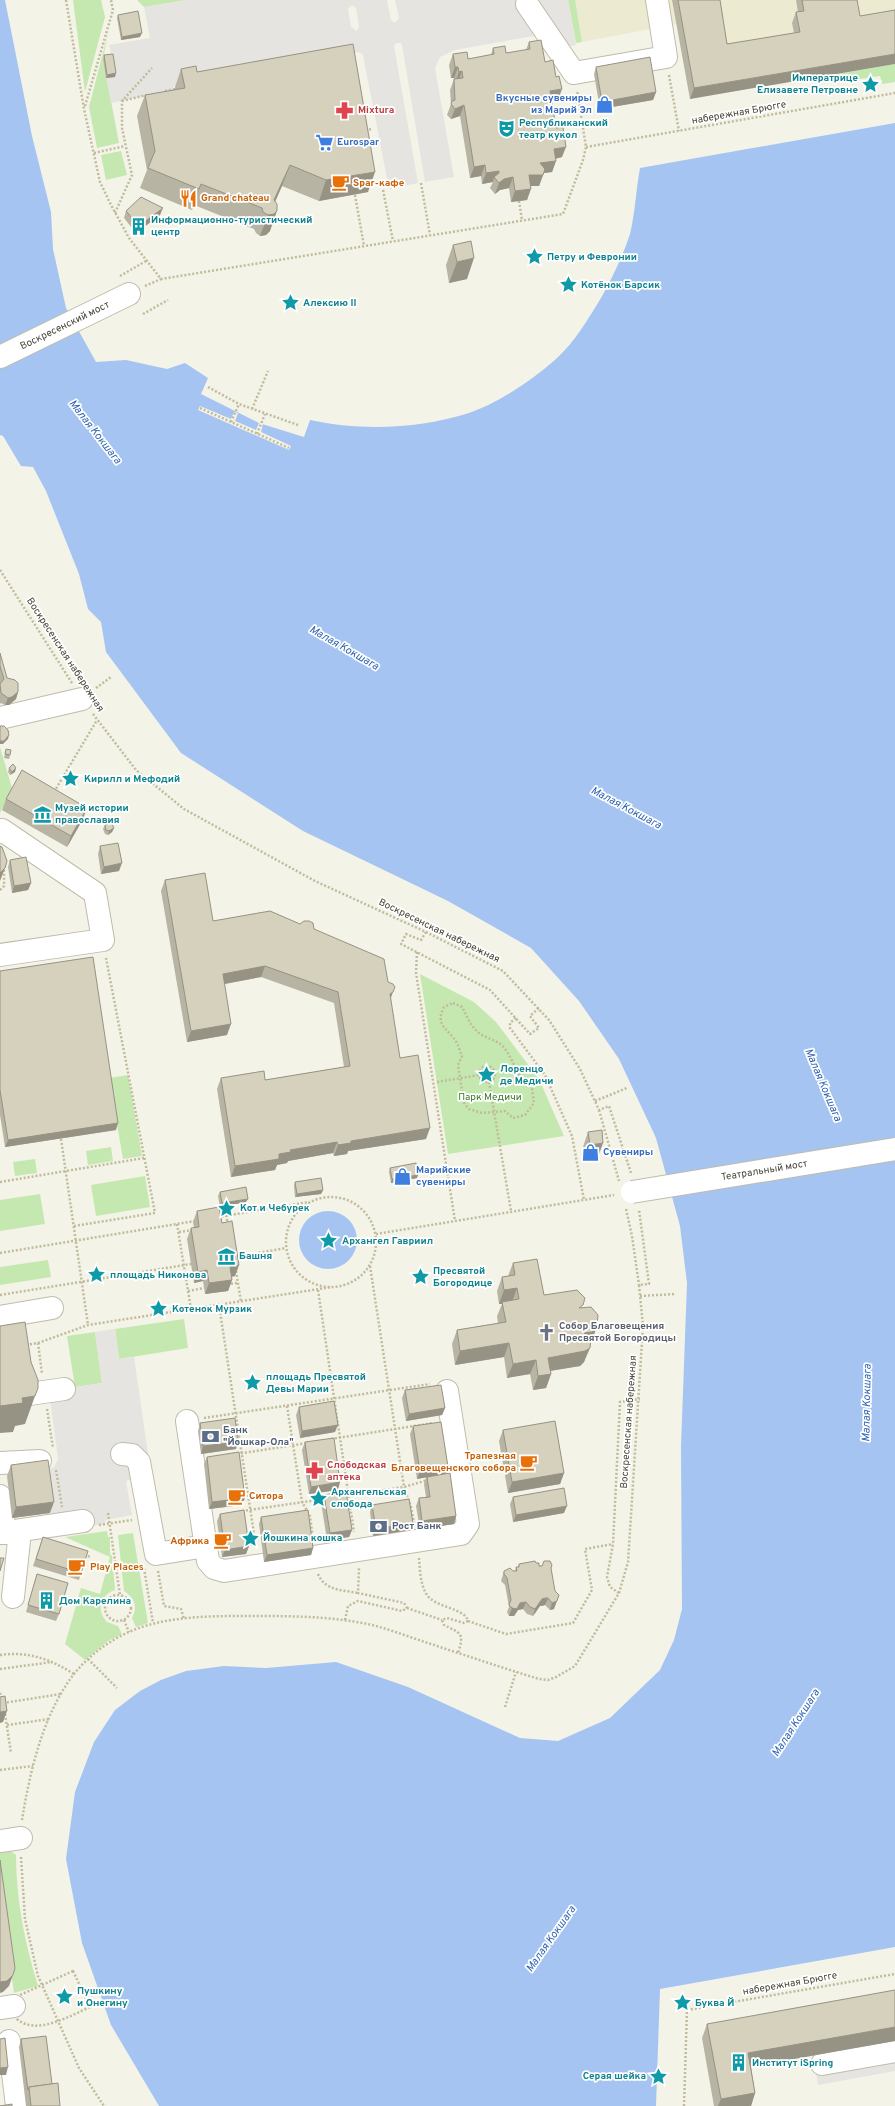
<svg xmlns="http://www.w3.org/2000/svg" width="895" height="2106" viewBox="0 0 895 2106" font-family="Overpass,sans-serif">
<rect width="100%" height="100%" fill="#f4f3e8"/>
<!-- education -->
<path fill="#edead2" d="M574 0H895V64L690 99 677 24 582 42Z"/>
<!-- green -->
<g fill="#c5e8b1">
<path d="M73 0H101L105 17 85 92Z"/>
<path d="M137 0H187L144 7Z"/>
<path d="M568 0H575L582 42 576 43Z"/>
<path d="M108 33 103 59 119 143 97 148 89 107Z"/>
<path d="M895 64V82L882 84 880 76 840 82 838 74Z"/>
<path d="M121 151 127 175 106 180 101 155Z"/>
<path d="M0 747 12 788 0 813Z"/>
<path d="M420 974 474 1002 496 1022 539 1079 564 1136 448 1154Z"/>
<path d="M128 1075 142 1156 123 1159 109 1078Z"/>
<path d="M111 1147 113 1161 88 1165 86 1151Z"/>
<path d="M35 1159 37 1173 15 1176 13 1162Z"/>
<path d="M145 1176 150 1207 96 1216 91 1185Z"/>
<path d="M40 1194 45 1224 0 1231V1200Z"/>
<path d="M48 1260 51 1277 0 1285V1267Z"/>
<path d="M184 1319 188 1348 119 1359 115 1329Z"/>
<path d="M95 1332 102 1383 75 1387 67 1336Z"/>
<path d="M107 1531 108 1537H110V1554L112 1556 115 1590C100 1595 96 1610 107 1622L118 1626 122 1634 108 1641 85 1660 65 1644 81 1588 100 1594 110 1557 65 1537Z"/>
<path d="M133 1533 148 1623 136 1627 132 1618C138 1607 135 1598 124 1591L118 1535Z"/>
<path d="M0 1846 8 1849 16 1855C16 1899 25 1944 38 1986L14 1993 0 1893Z"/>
</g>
<!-- parking -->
<g fill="#e5e4e0" fill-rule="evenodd">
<path d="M187 0H387L391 20 395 23 399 18 395 0H568L576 45 555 49 539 35 455 50 440 57 435 68 454 177 425 182 402 45 401 43H396L394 46 418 183 389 189 363 55 359 52 174 86 173 90 111 103 103 59 112 57 109 45 150 38 144 7ZM352 5 356 8 359 26 357 31 351 27 348 9Z"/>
<path d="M115 1329 119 1359 134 1357 150 1468 133 1479 126 1481 132 1515 106 1520 104 1524 54 1531 45 1471 54 1467 58 1459 49 1391 102 1383 95 1332Z"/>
<path d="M895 2046V2071L818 2085 814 2060Z"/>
</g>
<!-- water -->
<g fill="#a5c4f1">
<path d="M0 0H5L32 136 51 212 53 249 66 308 96 362 126 360 167 369 185 363 208 378 201 394 259 423 304 437 310 420C361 431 419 429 469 413 499 403 532 380 556 359 575 342 588 319 601 298 612 278 623 256 630 234 635 214 636 190 640 168L895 123V1947L660 1989 656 2106H159L111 2025 82 1943 66 1859 75 1792 94 1742 115 1710 140 1691 161 1680 186 1671 224 1666 266 1668 336 1662 408 1687 520 1738 558 1741 610 1718 660 1670 674 1640 682 1609 681 1446 687 1283 680 1226 656 1138 619 1059 579 1001 531 948 448 901 303 831 181 753 106 652 101 622 88 609 79 574 46 491 33 467 21 466 3 436 0 435Z"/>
<circle cx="328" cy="1240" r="29"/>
</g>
<!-- pier -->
<path fill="#f4f3e8" d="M200 406 231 419 234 412 238 413 235 421 256 430 259 423 263 424 261 432 291 446 289 450 198 410Z"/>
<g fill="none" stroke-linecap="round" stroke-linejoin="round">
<defs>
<g id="minor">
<path d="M527 4 574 73 666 57 657 0"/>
<path id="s1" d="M0 357 129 294"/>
<path d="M0 718 82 699"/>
<path d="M0 832 2 830 95 893 103 940 0 955"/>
<path d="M0 1317 52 1308"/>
<path d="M30 1394 64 1389"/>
<path d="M187 1421 208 1561 214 1568 224 1571 461 1534 468 1524 447 1391"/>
<path d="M122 1454 132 1455 139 1462 156 1554 206 1546"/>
<path d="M0 1463 40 1461"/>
<path d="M0 1496 5 1533"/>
<path d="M0 1533 83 1521"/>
<path d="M13 1597 20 1531"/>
<path d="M0 1841 21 1838"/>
<path d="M0 2008 14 2006"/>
<path d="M9 2041 17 2106"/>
<path d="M822 2064 895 2051"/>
</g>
</defs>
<!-- minor casing -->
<use href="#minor" stroke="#c0bcab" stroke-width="24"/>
<!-- path -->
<g stroke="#c1bb9c" stroke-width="2.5" stroke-dasharray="2 2" stroke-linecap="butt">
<path d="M66 0 84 109 100 182 111 205 129 238 161 279 563 214 583 160 586 147 577 90"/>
<path d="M669 75 679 131"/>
<path d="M165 91 176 89"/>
<path d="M122 101 147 95"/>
<path d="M85 106 113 10 111 0"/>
<path d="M365 130 372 129"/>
<path d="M586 147 895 93"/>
<path d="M94 153 125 146"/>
<path d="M421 183 430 235"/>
<path d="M383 190 393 241"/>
<path d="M355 195 364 246"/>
<path d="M519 201 522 220"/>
<path d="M115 213 132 175 122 128V101L152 68"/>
<path d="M120 276 146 261"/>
<path d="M145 286 161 279"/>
<path d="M143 314 168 300"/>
<path d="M208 387 239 404 298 425"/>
<path d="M200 408 289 448"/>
<path d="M252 409 268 371"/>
<path d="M231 422 239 404"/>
<path d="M257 434 265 414"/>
<path d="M0 570 72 683"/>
<path d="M96 688 111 677"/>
<path d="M93 714 136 770 184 809 315 881 426 932 503 971 549 1020 580 1069 599 1110 609 1106 631 1173"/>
<path d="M54 792 97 720"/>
<path d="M0 890 4 886V866"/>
<path d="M426 932 421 940 406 934 401 944 490 990 530 1034 539 1028 530 1016 539 1008"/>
<path d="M417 952 416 973 455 1221"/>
<path d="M453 1003 462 1007C467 1016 471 1027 479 1033 487 1039 499 1040 505 1049 516 1064 516 1077 532 1089L534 1103 525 1115 513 1118 505 1111 482 1113 469 1109 464 1103 458 1065 462 1056C460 1052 459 1047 457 1043 449 1029 434 1026 444 1007Z"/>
<path d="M516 1018 510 1023V1028L545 1075 572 1136 584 1200"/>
<circle cx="487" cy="1074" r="8"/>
<path d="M437 1082 479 1075"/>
<path d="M489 1082 511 1211"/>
<path d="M595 1101 627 1088"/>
<path d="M599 1110 619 1181"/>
<path d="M61 1139 88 1325"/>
<path d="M0 1182 144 1158"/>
<circle cx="331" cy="1242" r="45"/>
<path d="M626 1209 632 1236 639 1285"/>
<path d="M226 1215 228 1225"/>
<path d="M218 1217 309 1202"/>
<path d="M177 1224 191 1309"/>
<path d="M74 1226 155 1213 106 958"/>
<path d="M179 1232 193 1230"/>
<path d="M376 1234 614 1195"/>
<path d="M0 1253 195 1221"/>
<path d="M235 1257 286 1248"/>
<path d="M370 1266 404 1487 411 1507 414 1523"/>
<path d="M236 1271 241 1302"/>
<path d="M227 1284 238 1283"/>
<path d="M318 1290 354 1532"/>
<path d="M188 1291 204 1288"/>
<path d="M0 1295 191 1264"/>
<path d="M640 1296 676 1294"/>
<path d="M219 1305 256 1547"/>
<path d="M38 1343 88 1325 332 1287"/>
<path d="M26 1345 38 1343 42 1374"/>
<path d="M287 1406 302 1502 310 1516 313 1540"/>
<path d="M47 1409 53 1448"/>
<path d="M204 1418 430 1384"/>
<path d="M331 1439 433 1423"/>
<path d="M237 1454 307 1443"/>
<path d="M56 1470 62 1507"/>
<path d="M349 1495 404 1487 428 1480"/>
<path d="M242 1511 324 1499"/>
<path d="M108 1513 120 1595"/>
<path d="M99 1525 132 1520"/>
<path d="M84 1555 91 1557"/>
<path d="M419 1558C420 1570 420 1584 427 1595 436 1608 465 1608 468 1621L464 1623 447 1618 442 1620 444 1625C460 1633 465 1633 458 1653"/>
<path d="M144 1568 153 1623"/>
<path d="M158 1571 164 1606 181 1609 184 1619"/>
<path d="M318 1574C325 1591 343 1590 358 1593"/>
<path d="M619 1593 610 1587 607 1577 613 1544 620 1402 640 1399"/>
<circle cx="118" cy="1608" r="13"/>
<path d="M407 1608 442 1620"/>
<path d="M124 1620 129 1632"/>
<path d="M345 1620 348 1606 358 1601 402 1611 407 1608 404 1603 358 1593 359 1568"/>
<path d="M468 1621 506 1634 573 1623 592 1590 585 1549 613 1544"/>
<path d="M0 1655C28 1651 50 1659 74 1674"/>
<path d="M88 1659 117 1688"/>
<path d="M0 1669 52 1662"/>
<path d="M0 1693 2 1699"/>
<path d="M3 1703 61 1694"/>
<path d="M505 1707 516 1672"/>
<path d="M5 1714 11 1753"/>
<path d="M7 1725 50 1719"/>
<path d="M0 1770 33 1766"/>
<path d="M22 1820C30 1771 43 1714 74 1674 93 1650 123 1631 152 1624 183 1616 217 1616 249 1616 290 1616 332 1616 372 1625 392 1630 412 1638 431 1644 467 1656 503 1668 539 1679L548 1680 556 1677 575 1666 619 1593 628 1562 643 1326 639 1285 649 1284 639 1210"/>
<path d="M21 1857 25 1919 38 1976 79 2068 104 2106"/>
<path d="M73 1971 90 2007C70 2016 36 2036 17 2019L14 2006 20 1995Z"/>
<path d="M684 2106 687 2010 895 1974"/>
</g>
<!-- minor -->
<use href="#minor" stroke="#fff" stroke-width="22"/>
<defs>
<g id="minor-bridge">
<path id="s2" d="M632 1192 895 1149"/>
</g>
</defs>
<!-- minor-bridge casing -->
<use href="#minor-bridge" stroke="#c0bcab" stroke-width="24" stroke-linecap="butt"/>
<!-- minor-bridge -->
<use href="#minor-bridge" stroke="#fff" stroke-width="22"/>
</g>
<!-- wall -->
<g fill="#b8b4a3">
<path d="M672 0H720L727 44 794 33 792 23 796 12H798L796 0H857L690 99Z"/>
<path d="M118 15 140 37 121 40 117 18Z"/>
<path d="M529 42 545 62 558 100 552 101 556 128 562 157 555 159 556 161 552 172 544 173 539 186H531L527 200 511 202 509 188 500 190 495 194 490 188 493 182 482 184 481 176 470 178 460 116 451 119 447 115 451 104 450 90 454 79V78H451L449 65 453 54 468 59 491 55 493 48 506 53 526 50Z"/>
<path d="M104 55 115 77 106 78 103 59Z"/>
<path d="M596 67 656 92 653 100 600 109 594 74Z"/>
<path d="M181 69 197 72 368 192 319 201 282 186 275 202 270 231 266 235 260 236 256 233 254 229 194 205 192 210 140 188 147 170 137 116 145 95 174 90Z"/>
<path d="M126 211 160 215 136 233 124 218Z"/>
<path d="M453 245 467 279 449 283 446 265Z"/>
<path d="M0 653 7 678 18 692 16 699 9 705H5L1 703 0 704Z"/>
<path d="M6 749 10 755 9 759 4 758Z"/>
<path d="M9 768 15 772 10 775 8 772Z"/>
<path d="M6 799 83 819 67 847 2 810Z"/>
<path d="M105 825 114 828 112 832 108 835 105 834 103 829Z"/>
<path d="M100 846 119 871 101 874 98 854Z"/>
<path d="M10 860 31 883 28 890 12 893 8 867Z"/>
<path d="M165 880 213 921 314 929 388 982 400 1058 426 1139 348 1151 347 1154 334 1156 333 1153 288 1161 287 1163 277 1165 275 1170 231 1177 217 1089 221 1078 265 1080 344 1067 334 1003 261 977 224 984 227 1035 187 1042 161 891Z"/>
<path d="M0 971 116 1130 5 1147 0 1115Z"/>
<path d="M588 1132 598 1157 585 1159 583 1147Z"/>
<path d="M390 1168 417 1178 391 1183 389 1172Z"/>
<path d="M295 1182 323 1190 321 1194 295 1197 294 1186Z"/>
<path d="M220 1192 246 1202 220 1207 218 1196Z"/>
<path d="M197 1211 222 1223 239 1265 235 1276 231 1277 232 1280 228 1291 205 1294 203 1281 194 1283 187 1239 191 1228H194L193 1222Z"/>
<path d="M513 1263 544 1295 582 1308 592 1341 590 1342 584 1362 580 1366 550 1371 551 1374 546 1388 533 1390 530 1374 507 1378 504 1357 455 1365 452 1344 457 1330 498 1323 497 1316 502 1304H499L497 1291 502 1277 508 1276Z"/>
<path d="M405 1390 445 1408 442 1415 406 1421 402 1398Z"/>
<path d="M299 1407 335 1432 300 1438 296 1415Z"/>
<path d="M200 1423 236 1449 201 1454 198 1431Z"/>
<path d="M413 1426 448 1467 446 1474 456 1516 454 1524 420 1529 416 1506 419 1498 426 1497 424 1484 426 1477 417 1479 410 1434Z"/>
<path d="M503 1430 564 1473 560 1484 508 1493 499 1441Z"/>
<path d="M305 1442 338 1490 309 1494 302 1450Z"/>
<path d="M207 1457 242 1505 209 1509 204 1464Z"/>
<path d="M11 1465 50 1513 12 1518 7 1476Z"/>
<path d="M324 1495 352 1530 349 1537 327 1540 321 1502Z"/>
<path d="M513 1497 564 1513 513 1522 510 1504Z"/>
<path d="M372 1505 413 1523 410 1530 373 1536 370 1512Z"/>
<path d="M220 1514 249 1546 246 1554 222 1557 217 1521Z"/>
<path d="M261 1517 313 1548 311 1555 264 1562 259 1524Z"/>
<path d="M43 1537 81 1573 79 1580 33 1566Z"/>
<path d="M536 1563 539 1566 551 1569 554 1609 550 1610 545 1605 543 1606H540L533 1616 527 1614 523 1609 518 1610 514 1616H509L507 1612 509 1607 505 1585 501 1581 504 1571H515L516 1567H518L519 1564Z"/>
<path d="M37 1574 59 1614 56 1621 26 1612Z"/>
<path d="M707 2024 895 2041 751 2066 755 2093 751 2106H714L702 2038Z"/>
<path d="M21 2039 52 2084 60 2106H26L19 2047Z"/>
</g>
<!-- shaded-wall -->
<g fill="#969284">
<path d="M142 33 140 37 121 40 122 37Z"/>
<path d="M895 54V64L690 99 694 88Z"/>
<path d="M455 67H458L454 78H451Z"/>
<path d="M462 71 458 82 455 83 459 72Z"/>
<path d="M116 73 115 77 106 78 107 75Z"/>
<path d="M562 89 558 100 546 102 550 91Z"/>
<path d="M656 92 653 100 600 109 602 102Z"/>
<path d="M464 105 460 116 451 119 455 109Z"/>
<path d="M566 147 562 157 550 160 554 149Z"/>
<path d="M556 161 552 172 536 174 540 163Z"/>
<path d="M290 165 282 186 269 215 277 211 270 231 266 235 260 236 274 200Z"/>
<path d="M485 165 481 176 470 178 474 167Z"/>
<path d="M499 171 496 179 494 177 493 182 482 184 486 173Z"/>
<path d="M375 172 368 192 319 201 326 180Z"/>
<path d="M529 175H543L539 186H525Z"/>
<path d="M513 177 509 188 500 190 495 194 499 183 504 179Z"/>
<path d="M201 184 194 205 192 210 199 189Z"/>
<path d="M531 189 527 200 511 202 515 191Z"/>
<path d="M163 208 160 215 136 233 139 226Z"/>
<path d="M474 258 467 279 449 283 457 262Z"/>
<path d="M18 692 16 699 9 705H5L8 698Z"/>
<path d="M9 735 8 739 3 744H0V741Z"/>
<path d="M16 768 15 772 10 775 12 772Z"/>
<path d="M87 808 83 819 67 847 71 836Z"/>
<path d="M114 828 112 832 108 835 109 831Z"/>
<path d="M122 863 119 871 101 874 104 867Z"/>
<path d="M5 868 0 881V873Z"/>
<path d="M31 883 28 890 12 893 14 886Z"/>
<path d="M265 966 261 977 219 985 223 974Z"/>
<path d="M393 992 389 1003 390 994Z"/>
<path d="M231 1024 227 1035 187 1042 191 1031Z"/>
<path d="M118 1123 116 1130 5 1147 8 1140Z"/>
<path d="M430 1128 426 1139 348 1151 347 1154 334 1156 338 1145 351 1141Z"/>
<path d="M337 1142 333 1153 288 1161 287 1163 277 1165 275 1170 231 1177 235 1166 279 1154 290 1150Z"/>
<path d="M603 1143 598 1157 585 1159 590 1145Z"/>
<path d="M418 1175 417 1178 391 1183 392 1179Z"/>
<path d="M323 1190 321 1194 295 1197 297 1194Z"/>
<path d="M248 1199 246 1202 220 1207 222 1203Z"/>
<path d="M239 1265 235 1276 226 1278 230 1267Z"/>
<path d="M207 1270 203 1281 194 1283 198 1272Z"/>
<path d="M232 1280 228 1291 205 1294 209 1283Z"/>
<path d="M517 1288 512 1302H502V1304H499L504 1290Z"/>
<path d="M597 1326 592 1341 586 1346 584 1333Z"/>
<path d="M509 1343 504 1357 455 1365 460 1351Z"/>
<path d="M590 1348 584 1362 580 1366 543 1372 548 1358Z"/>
<path d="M536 1360 530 1374 507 1378 513 1364Z"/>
<path d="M551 1374 546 1388 533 1390 538 1376Z"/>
<path d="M35 1396 25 1424 15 1426 13 1432 0 1433V1406L22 1398Z"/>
<path d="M445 1408 442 1415 406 1421 409 1414Z"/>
<path d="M338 1425 335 1432 300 1438 302 1431Z"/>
<path d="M238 1442 236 1449 201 1454 203 1446Z"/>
<path d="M448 1467 445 1474 417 1479 420 1472Z"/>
<path d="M564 1473 560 1484 508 1493 512 1482Z"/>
<path d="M340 1482 338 1490 309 1494 311 1487Z"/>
<path d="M245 1498 242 1505 209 1509 212 1502Z"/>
<path d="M54 1502 50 1513 12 1518 16 1507Z"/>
<path d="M567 1506 564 1513 513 1522 516 1515Z"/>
<path d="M456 1516 454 1524 420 1529 422 1521Z"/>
<path d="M413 1523 410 1530 373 1536 376 1529Z"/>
<path d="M352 1530 349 1537 327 1540 330 1533Z"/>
<path d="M249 1546 246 1554 222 1557 225 1550Z"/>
<path d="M313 1548 311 1555 264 1562 267 1555Z"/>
<path d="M548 1598 545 1605 540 1606 533 1616 535 1609 542 1599Z"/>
<path d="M557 1601 554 1609 550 1610 552 1603Z"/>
<path d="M526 1602 523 1609 518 1610 514 1616H509L512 1608 520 1603Z"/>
<path d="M7 1711 3 1722 0 1723V1712Z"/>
<path d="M13 1975 9 1986 3 1992 0 1993V1982Z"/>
<path d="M895 2027V2041L743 2068 748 2053Z"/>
<path d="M8 2067 6 2075H0V2068Z"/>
<path d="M755 2093 751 2106H718L721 2099Z"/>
</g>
<!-- building -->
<g fill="#d6d1bd" stroke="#969284">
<path d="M678 0H720L727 44 800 32 796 12 804 11 802 0H857L860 16 895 10V54L694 88Z"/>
<path d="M138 11 142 33 122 37 118 15Z"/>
<path d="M541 40 545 62 553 60 556 77 559 76 562 89 550 91 556 128 563 127 566 147 554 149 556 161 540 163 545 169 543 175H529L531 189 515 191 513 177 504 179 499 183 494 177 499 173V171L486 173 485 165 474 167 464 105 455 109 451 104 452 101 455 100 454 79 463 78 462 71 459 72 458 67H455L453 54 467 52 468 59 494 54 493 48 505 46 506 53 530 49 529 42Z"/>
<path d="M353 44 375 172 326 180 290 165 274 200 277 204V211L274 214 268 215 263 212 262 208 201 184 199 189 148 168 155 151 145 95 185 88 181 69 196 66 197 72Z"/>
<path d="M113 54 116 73 107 75 104 55Z"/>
<path d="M650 57 656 92 602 102 596 67Z"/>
<path d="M141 197 163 208 139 226 126 211Z"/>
<path d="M471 241 474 258 457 262 453 245Z"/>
<path d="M0 653 7 678 15 680 18 683V692L12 697 8 698 1 693 0 684 4 679 0 666Z"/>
<path d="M0 726H4L8 730 9 735 4 741H0Z"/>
<path d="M6 749 11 750 10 755 5 754Z"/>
<path d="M13 764 16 768 12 772 9 768Z"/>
<path d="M22 770 87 808 71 836 6 799Z"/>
<path d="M111 822 114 828 109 831 106 830 105 825Z"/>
<path d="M118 843 122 863 104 867 100 846Z"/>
<path d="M0 846 2 847 7 861 5 868 0 873Z"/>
<path d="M26 857 31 883 14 886 10 860Z"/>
<path d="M205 873 213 921 270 911 300 924 304 921H309L313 923 314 929 384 959 388 982 393 984 395 987 393 992 390 994 400 1058 418 1055 430 1128 351 1141V1143L338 1145 337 1142 290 1150 291 1152 279 1154V1159L235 1166 221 1078 264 1071 265 1080 350 1066 338 992 265 966 223 974 231 1024 191 1031 165 880Z"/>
<path d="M93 957 118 1123 8 1140 0 1090V971Z"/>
<path d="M602 1130 603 1143 590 1145 588 1132Z"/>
<path d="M416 1163 418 1175 392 1179 390 1168Z"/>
<path d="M321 1178 323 1190 297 1194 295 1182Z"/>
<path d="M246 1187 248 1199 222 1203 220 1192Z"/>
<path d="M219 1207 222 1223 232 1221 239 1265 230 1267 232 1280 209 1283 207 1270 198 1272 191 1228 199 1227 197 1211Z"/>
<path d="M537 1259 544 1295 577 1290 585 1298 583 1305 579 1308 591 1307 598 1315 597 1326 592 1332 584 1333 591 1338 590 1348 585 1351 548 1358 551 1374 538 1376 536 1360 513 1364 509 1343 460 1351 457 1330 506 1322 502 1302 519 1299 517 1288 504 1290 502 1277 515 1275 513 1263Z"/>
<path d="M25 1322 31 1362 38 1380V1388L35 1396 22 1398 23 1403 0 1406V1326Z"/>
<path d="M441 1385 445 1408 409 1414 405 1390Z"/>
<path d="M334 1401 338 1425 302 1431 299 1407Z"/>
<path d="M235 1418 238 1442 203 1446 200 1423Z"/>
<path d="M555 1421 564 1473 512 1482 503 1430Z"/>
<path d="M441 1422 448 1467 420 1472 413 1426Z"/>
<path d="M334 1438 340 1482 311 1487 305 1442Z"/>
<path d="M239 1452 245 1498 212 1502 207 1457Z"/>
<path d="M48 1460 54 1502 16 1507 11 1465Z"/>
<path d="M450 1473 456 1516 422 1521 419 1498 430 1497 427 1477Z"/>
<path d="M564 1488 567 1506 516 1515 513 1497Z"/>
<path d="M346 1491 352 1530 330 1533 324 1495Z"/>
<path d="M409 1499 413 1523 376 1529 372 1505Z"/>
<path d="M244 1510 249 1546 225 1550 220 1514Z"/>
<path d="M308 1510 313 1548 267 1555 261 1517Z"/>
<path d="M43 1537 88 1551 81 1573 36 1559Z"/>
<path d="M0 1558H4L0 1571Z"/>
<path d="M535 1561 536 1563H539V1566H542L544 1561H550L552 1565 551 1568 555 1591 559 1595 557 1601 552 1603 548 1598H545L542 1599 535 1609 530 1607 526 1602 520 1603 517 1609 512 1608 509 1605 511 1600 507 1578 504 1574V1571L510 1568 513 1571H517L516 1567H519V1564Z"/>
<path d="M37 1574 68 1583 59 1614 28 1605Z"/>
<path d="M5 1696 7 1711 0 1712V1697Z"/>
<path d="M0 1860 15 1968 13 1975 7 1981 0 1982Z"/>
<path d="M895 1990V2027L748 2053 755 2093 721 2099 707 2024Z"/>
<path d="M46 2036 52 2084 29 2087 28 2090 21 2039Z"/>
<path d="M5 2038 8 2067 0 2068V2039Z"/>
<path d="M58 2083 60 2106H31L29 2087Z"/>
<path d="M12 2104V2106H0Z"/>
</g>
<!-- icons -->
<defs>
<symbol id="sight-bare" viewBox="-9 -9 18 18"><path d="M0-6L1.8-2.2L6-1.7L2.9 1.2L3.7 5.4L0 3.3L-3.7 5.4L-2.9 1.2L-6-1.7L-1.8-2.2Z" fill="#0f9aa8" stroke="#fff" stroke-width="2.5" paint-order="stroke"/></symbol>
<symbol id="shop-bare" viewBox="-9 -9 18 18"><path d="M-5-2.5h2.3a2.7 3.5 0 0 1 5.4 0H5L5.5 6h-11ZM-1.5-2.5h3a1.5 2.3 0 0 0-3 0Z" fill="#3f7fe0" stroke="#fff" stroke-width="2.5" paint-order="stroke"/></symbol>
<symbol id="pharmacy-bare" viewBox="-9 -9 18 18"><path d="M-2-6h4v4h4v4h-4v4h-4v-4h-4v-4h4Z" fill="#e0444e" stroke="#fff" stroke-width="2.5" paint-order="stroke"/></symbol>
<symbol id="theatre-bare" viewBox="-9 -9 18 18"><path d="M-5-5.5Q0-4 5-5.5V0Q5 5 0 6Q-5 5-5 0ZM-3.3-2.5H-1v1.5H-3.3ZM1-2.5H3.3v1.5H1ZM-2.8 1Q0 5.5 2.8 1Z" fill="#0f9aa8" stroke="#fff" stroke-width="2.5" paint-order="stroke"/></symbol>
<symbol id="supermarket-bare" viewBox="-9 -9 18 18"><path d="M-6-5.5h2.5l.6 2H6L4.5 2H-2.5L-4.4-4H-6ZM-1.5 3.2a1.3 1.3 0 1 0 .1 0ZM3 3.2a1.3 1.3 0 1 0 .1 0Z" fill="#3f7fe0" stroke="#fff" stroke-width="2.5" paint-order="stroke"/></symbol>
<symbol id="cafe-bare" viewBox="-9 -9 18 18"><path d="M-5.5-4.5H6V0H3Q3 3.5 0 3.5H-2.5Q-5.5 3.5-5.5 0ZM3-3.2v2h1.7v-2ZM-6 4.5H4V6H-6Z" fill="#e8710a" stroke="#fff" stroke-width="2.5" paint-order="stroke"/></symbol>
<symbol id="restaurant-bare" viewBox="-9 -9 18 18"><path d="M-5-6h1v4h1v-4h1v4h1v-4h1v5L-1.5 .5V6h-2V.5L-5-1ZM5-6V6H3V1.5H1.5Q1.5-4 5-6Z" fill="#e8710a" stroke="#fff" stroke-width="2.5" paint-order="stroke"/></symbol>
<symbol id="building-bare" viewBox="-9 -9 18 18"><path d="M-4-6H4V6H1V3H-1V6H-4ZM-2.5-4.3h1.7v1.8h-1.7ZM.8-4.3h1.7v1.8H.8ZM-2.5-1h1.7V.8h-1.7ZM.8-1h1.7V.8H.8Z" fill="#0f9aa8" stroke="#fff" stroke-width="2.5" paint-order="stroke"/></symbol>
<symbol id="museum-bare" viewBox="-9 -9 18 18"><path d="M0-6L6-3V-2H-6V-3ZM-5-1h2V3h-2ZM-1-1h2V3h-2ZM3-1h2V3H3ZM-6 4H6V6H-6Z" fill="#0f9aa8" stroke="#fff" stroke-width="2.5" paint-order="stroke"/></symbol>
<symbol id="church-bare" viewBox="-9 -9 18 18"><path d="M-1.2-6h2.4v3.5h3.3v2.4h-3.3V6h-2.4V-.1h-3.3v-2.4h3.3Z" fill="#6b7280" stroke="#fff" stroke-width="2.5" paint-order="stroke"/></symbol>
<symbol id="bank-bare" viewBox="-9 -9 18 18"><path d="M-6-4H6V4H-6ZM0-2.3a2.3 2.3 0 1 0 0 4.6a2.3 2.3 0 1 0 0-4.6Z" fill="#5c6f8a" stroke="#fff" stroke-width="2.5" paint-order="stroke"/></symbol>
</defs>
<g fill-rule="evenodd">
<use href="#sight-bare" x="858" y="72" width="25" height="25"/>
<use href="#shop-bare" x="592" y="92" width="25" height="25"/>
<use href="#pharmacy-bare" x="332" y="98" width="25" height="25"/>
<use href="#theatre-bare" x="494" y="116" width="25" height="25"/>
<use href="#supermarket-bare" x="312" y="130" width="25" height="25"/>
<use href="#cafe-bare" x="328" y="170" width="25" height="25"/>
<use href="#restaurant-bare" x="176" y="186" width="25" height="25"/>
<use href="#building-bare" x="126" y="214" width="25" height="25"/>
<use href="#sight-bare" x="522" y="244" width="25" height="25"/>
<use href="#sight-bare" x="556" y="272" width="25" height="25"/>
<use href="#sight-bare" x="278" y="290" width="25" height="25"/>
<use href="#sight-bare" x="58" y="766" width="25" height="25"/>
<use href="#museum-bare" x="30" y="802" width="25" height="25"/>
<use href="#sight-bare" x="474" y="1062" width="25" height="25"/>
<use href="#shop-bare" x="578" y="1140" width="25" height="25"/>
<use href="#shop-bare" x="390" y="1164" width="25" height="25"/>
<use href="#sight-bare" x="214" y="1196" width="25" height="25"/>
<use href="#sight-bare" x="316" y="1228" width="25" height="25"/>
<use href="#museum-bare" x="214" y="1244" width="25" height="25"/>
<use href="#sight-bare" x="84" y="1262" width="25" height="25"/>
<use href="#sight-bare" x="408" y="1264" width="25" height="25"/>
<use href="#sight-bare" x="146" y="1296" width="25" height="25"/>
<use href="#church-bare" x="534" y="1320" width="25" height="25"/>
<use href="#sight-bare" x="240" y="1370" width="25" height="25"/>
<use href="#bank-bare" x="198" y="1424" width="25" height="25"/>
<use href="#cafe-bare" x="516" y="1450" width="25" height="25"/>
<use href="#pharmacy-bare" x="302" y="1458" width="25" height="25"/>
<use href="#cafe-bare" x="224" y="1484" width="25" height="25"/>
<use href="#sight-bare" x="306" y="1486" width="25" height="25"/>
<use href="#bank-bare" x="366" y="1514" width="25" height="25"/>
<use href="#sight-bare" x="238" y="1526" width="25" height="25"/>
<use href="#cafe-bare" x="210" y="1528" width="25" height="25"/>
<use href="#cafe-bare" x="64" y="1554" width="25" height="25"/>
<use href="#building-bare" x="34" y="1588" width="25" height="25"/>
<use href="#sight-bare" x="52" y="1984" width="25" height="25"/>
<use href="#sight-bare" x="670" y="1990" width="25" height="25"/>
<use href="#building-bare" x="726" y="2050" width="25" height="25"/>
<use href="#sight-bare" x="646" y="2064" width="25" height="25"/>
</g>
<g text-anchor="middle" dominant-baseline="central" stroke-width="3.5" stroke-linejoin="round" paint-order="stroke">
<!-- culture labels -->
<g font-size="10" font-weight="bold" fill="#0d838f" stroke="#fff" text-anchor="start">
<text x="858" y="78" text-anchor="end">Императрице<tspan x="858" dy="12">Елизавете Петровне</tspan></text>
<text x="519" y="123">Республиканский<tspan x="519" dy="12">театр кукол</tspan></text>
<text x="151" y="220">Информационно-туристический<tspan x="151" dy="12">центр</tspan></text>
<text x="547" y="257">Петру и Февронии</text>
<text x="581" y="285">Котёнок Барсик</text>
<text x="303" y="303">Алексию II</text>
<text x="84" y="779">Кирилл и Мефодий</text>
<text x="55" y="808">Музей истории<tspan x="55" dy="12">православия</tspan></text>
<text x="500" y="1069">Лоренцо<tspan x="500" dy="12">де Медичи</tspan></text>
<text x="240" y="1208">Кот и Чебурек</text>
<text x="342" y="1241">Архангел Гавриил</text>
<text x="239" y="1256">Башня</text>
<text x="433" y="1271">Пресвятой<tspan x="433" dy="12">Богородице</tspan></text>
<text x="110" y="1275">площадь Никонова</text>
<text x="172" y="1309">Котенок Мурзик</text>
<text x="266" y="1377">площадь Пресвятой<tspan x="266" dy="12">Девы Марии</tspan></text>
<text x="331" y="1492">Архангельская<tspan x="331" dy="12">слобода</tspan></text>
<text x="263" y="1538">Йошкина кошка</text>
<text x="59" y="1601">Дом Карелина</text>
<text x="77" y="1991">Пушкину<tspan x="77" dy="12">и Онегину</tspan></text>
<text x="695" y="2003">Буква Й</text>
<text x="752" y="2063">Институт iSpring</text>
<text x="646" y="2076" text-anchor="end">Серая шейка</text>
</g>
<!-- shop labels -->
<g font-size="10" font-weight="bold" fill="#366cbe" stroke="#fff" text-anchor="start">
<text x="592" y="98" text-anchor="end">Вкусные сувениры<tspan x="592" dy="12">из Марий Эл</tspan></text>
<text x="337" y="142">Eurospar</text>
<text x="603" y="1152">Сувениры</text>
<text x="416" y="1170">Марийские<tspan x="416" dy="12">сувениры</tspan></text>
</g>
<!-- health labels -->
<g font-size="10" font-weight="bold" fill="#be3a42" stroke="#fff" text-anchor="start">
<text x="358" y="110">Mixtura</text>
<text x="327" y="1465">Слободская<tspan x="327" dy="12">аптека</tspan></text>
</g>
<!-- street labels -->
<g font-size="10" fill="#484437" stroke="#fff">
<text transform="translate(739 113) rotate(-10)">набережная Брюгге</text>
<text stroke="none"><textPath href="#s1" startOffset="72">Воскресенский мост</textPath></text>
<text transform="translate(65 655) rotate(57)">Воскресенская набережная</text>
<text transform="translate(439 931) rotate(26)">Воскресенская набережная</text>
<text stroke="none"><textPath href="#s2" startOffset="134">Театральный мост</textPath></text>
<text transform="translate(629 1422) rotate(-86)">Воскресенская набережная</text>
<text transform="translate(790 1984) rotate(-10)">набережная Брюгге</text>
</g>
<!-- food labels -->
<g font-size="10" font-weight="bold" fill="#c56008" stroke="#fff" text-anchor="start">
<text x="353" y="183">Spar-кафе</text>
<text x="201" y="198">Grand chateau</text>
<text x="516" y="1456" text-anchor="end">Трапезная<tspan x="516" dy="12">Благовещенского собора</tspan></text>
<text x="249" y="1496">Ситора</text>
<text x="209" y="1541" text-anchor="end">Африка</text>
<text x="90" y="1567">Play Places</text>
</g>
<!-- park labels -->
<g font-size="10" fill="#397a29" stroke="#fff">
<text x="490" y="1097">Парк Медичи</text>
</g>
<!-- worship labels -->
<g font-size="10" font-weight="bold" fill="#5b616d" stroke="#fff" text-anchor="start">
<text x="559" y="1326">Собор Благовещения<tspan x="559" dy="12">Пресвятой Богородицы</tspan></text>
</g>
<!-- service labels -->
<g font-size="10" font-weight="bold" fill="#4e5e75" stroke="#fff" text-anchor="start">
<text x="223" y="1430">Банк<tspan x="223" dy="12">"Йошкар-Ола"</tspan></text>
<text x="392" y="1526">Рост Банк</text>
</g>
<!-- water labels -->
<g font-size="11" font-style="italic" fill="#2f64b4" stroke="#fff">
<text transform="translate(95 432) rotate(52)">Малая Кокшага</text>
<text transform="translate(344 648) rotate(30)">Малая Кокшага</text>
<text transform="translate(626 808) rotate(28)">Малая Кокшага</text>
<text transform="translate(823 1085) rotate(67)">Малая Кокшага</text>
<text transform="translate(867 1403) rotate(-89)">Малая Кокшага</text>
<text transform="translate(796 1723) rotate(-57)">Малая Кокшага</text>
<text transform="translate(551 1939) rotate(-55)">Малая Кокшага</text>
</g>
</g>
</svg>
